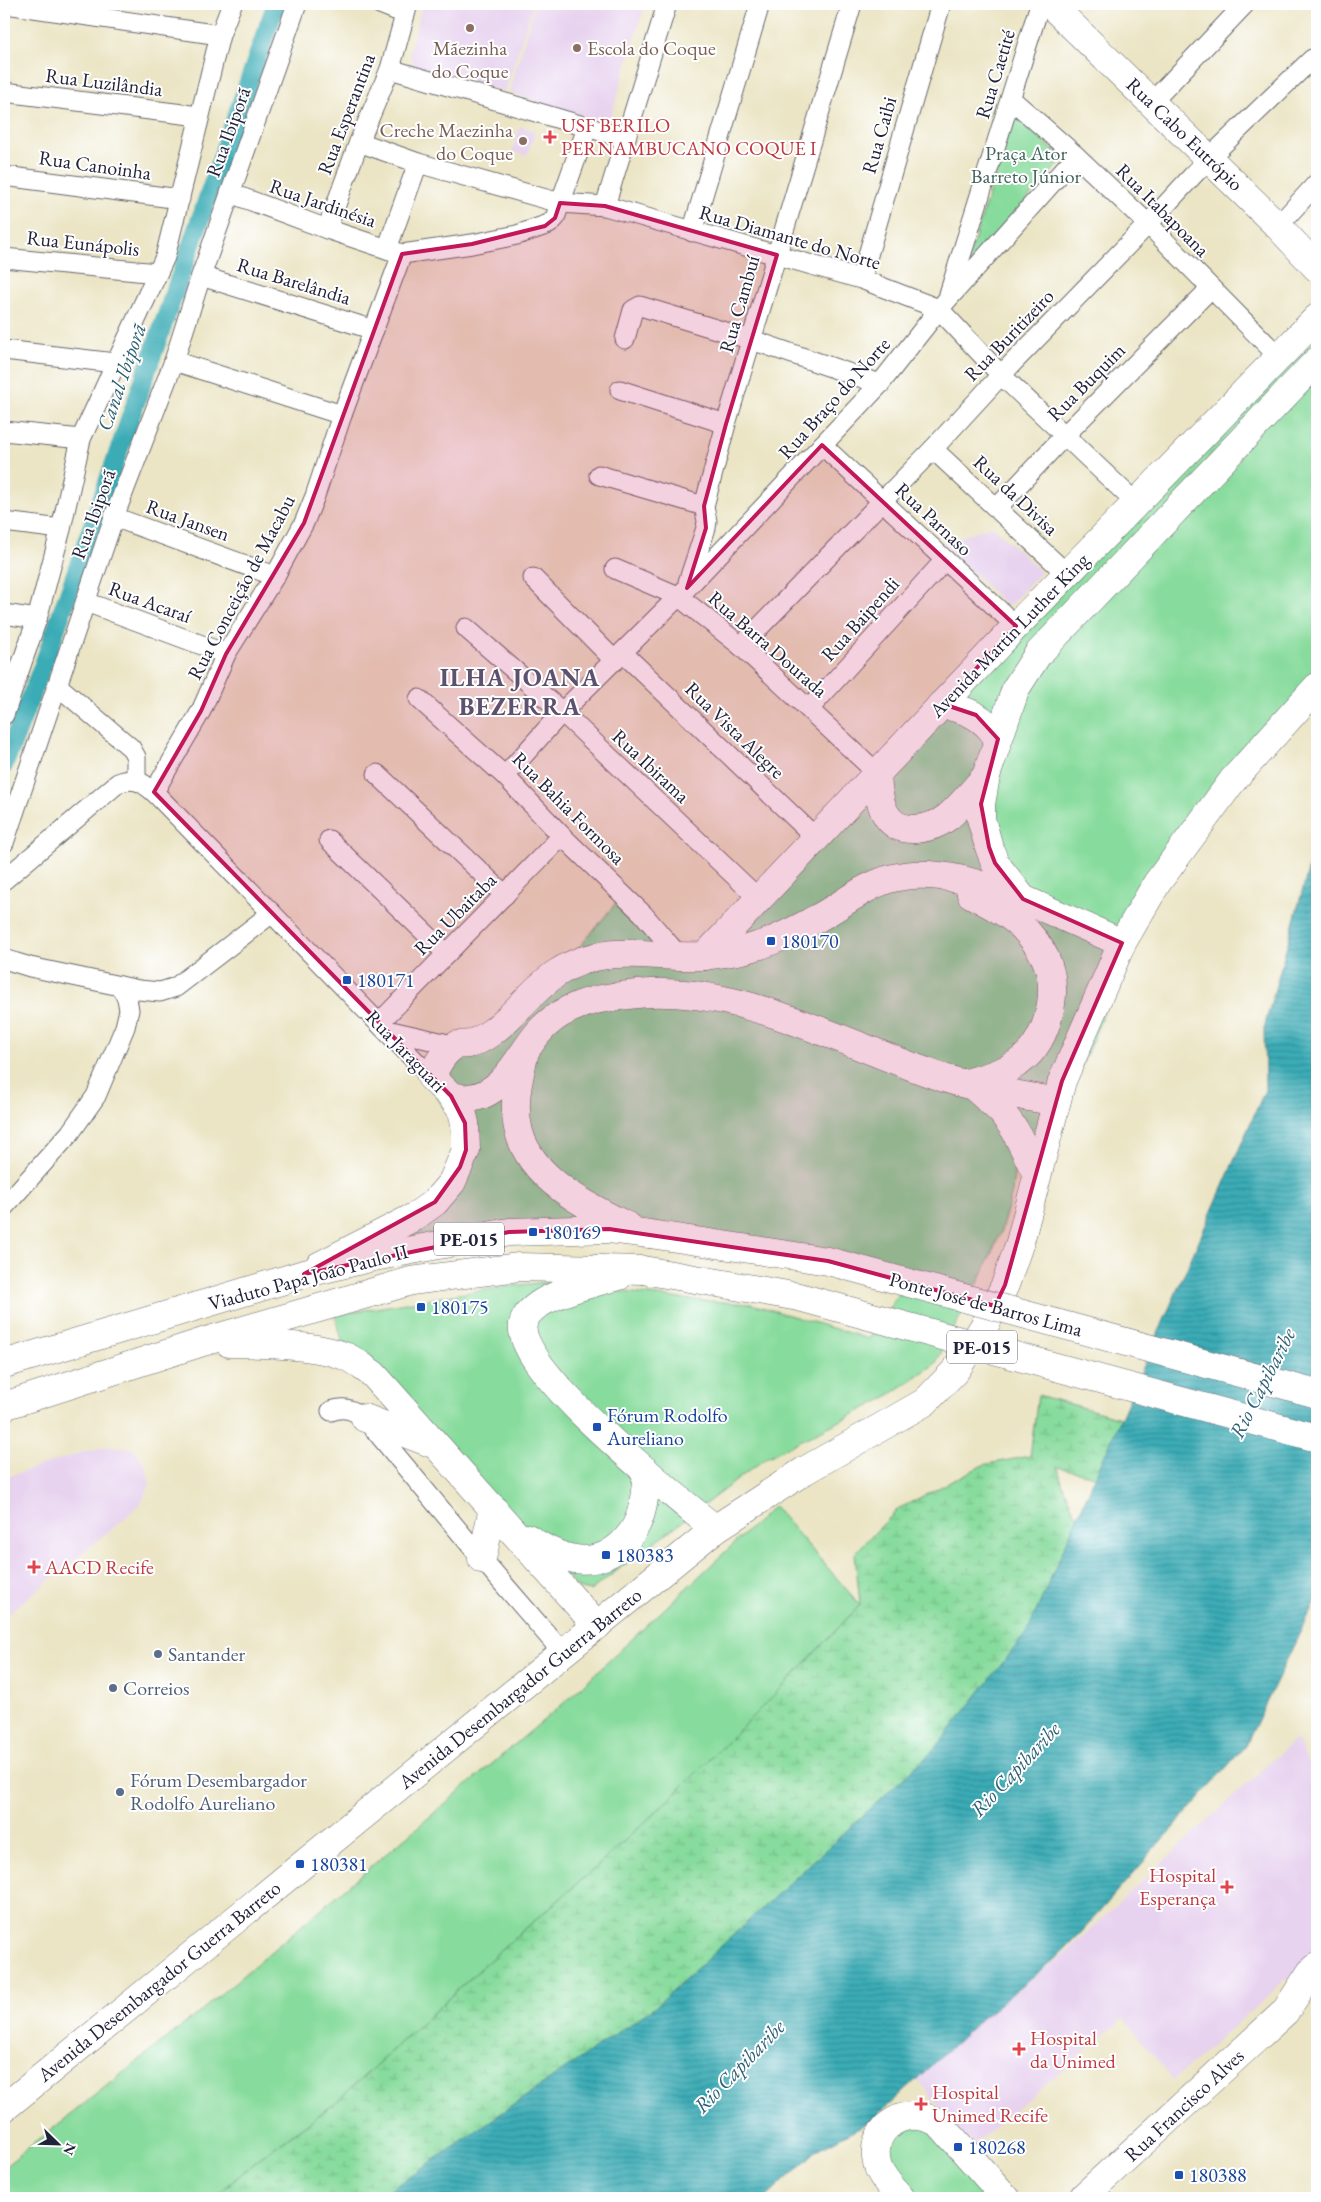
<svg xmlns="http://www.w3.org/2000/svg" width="1321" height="2202" viewBox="0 0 1321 2202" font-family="'EB Garamond',serif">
<defs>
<pattern id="wetland-marsh" width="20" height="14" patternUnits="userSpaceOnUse" patternTransform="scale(1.25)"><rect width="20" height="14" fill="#87db9c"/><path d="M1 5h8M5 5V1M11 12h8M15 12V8" fill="none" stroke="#74bc87"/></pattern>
<pattern id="water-rules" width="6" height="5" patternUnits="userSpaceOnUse" patternTransform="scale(1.25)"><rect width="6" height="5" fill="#3bacb6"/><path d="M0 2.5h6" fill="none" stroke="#318c95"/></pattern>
</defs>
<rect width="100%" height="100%" fill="#fff"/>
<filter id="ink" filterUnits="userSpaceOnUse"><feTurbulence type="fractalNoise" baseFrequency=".02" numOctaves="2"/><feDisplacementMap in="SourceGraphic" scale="10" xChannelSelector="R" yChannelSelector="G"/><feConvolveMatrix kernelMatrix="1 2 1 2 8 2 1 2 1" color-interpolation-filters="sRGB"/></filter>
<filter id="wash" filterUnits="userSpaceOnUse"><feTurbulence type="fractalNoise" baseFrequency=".0096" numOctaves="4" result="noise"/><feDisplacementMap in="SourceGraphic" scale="20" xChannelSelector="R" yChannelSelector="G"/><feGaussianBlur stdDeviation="1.12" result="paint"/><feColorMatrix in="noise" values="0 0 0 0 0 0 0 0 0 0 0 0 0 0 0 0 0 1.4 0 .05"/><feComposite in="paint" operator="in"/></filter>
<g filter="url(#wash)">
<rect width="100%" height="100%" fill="#ebe5c5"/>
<!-- built -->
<g fill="#e7d2ef">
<path d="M423 4H533L505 91 415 66 409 53Z"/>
<path d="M535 4H645L611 116 602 119H592L509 92Z"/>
<path d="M520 126 535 131 527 156 512 151Z"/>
<path d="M992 526 1041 572 1008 607 943 543Z"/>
<path d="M108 1446 131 1448 143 1461 150 1484 142 1501 125 1518 4 1617V1478L77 1454Z"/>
<path d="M1292 1742H1298L1317 1782V1953L1173 2080 1124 2018 971 2147 917 2079 982 2018 1065 1953Z"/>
</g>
<!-- green -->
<g fill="#87db9c" stroke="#547e6c">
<path d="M1014 115 1063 159 966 267Z"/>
<path d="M1317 309V687L1157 883 1037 1175 1018 1137 1012 1192 1000 1234 978 1283 935 1364 882 1400 766 1458 590 1591 578 1588 347 1357 335 1315 476 1291 543 1282 682 1299 752 1304 869 1339 911 1275 609 1229 373 1247 418 1231 448 1204 459 1132 427 1081 557 974 621 897 689 957Z"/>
<path d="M774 1506 860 1605 787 1682 673 1796 601 1863 501 1950 334 2104 257 2160 214 2198H4V2168L8 2164 196 2015 565 1702Z"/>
<path d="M924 2121 1001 2198H904L880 2152 884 2140Z"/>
</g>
<!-- wetland -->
<path fill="url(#wetland-marsh)" stroke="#547e6c" d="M1038 1395 1131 1421 1111 1480 1057 1467 1066 1494 1082 1526 1050 1626 810 1886 412 2198H214L257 2160 334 2104 501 1950 601 1863 673 1796 787 1682 860 1605 855 1553 898 1509 983 1465 1030 1456Z"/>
<!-- water -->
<path fill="url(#water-rules)" stroke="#2e6778" d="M1317 838V1597L1246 1745 1081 1933 1055 1959 982 2018 874 2119 817 2150 766 2198H379L656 2006 935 1749 1027 1632 1265 1090 1264 1028Z"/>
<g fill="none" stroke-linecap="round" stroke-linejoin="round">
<!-- canal -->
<path stroke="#3bacb6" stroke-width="19" d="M4 765 45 660 276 4"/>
</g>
</g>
<g filter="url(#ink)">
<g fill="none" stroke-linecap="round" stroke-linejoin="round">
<defs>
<g id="street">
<path d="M6 4 220 35"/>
<path d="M380 4 405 14"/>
<path d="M390 69 624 138"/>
<path d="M4 92 199 116"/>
<path d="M1011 99 1076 156 1148 224 1279 357"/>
<path d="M1152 102 1245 4"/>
<path d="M359 142 418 163 560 203 605 206 861 279 939 309 1001 375 1137 504"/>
<path d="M4 176 180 199"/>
<path d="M230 193 327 229 402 254 472 244 517 235 549 224 555 218 587 128"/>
<path d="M605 206 667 4"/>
<path d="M1278 226 1317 183"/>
<path d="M327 229 359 142 390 69 408 4"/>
<path d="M692 232 760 4"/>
<path d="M387 249 418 163"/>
<path d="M4 258 157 273"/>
<path d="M201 276 374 330"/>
<path d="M861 279 941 4"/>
<path d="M949 294 1040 4"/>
<path d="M625 339 633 310 640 306 752 340 880 384"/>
<path d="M4 350 115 363"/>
<path d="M174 361 342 415"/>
<path d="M620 390 726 424"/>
<path d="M4 431 81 439"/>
<path d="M822 445 1016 626"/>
<path d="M933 449 1067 574"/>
<path d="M599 475 704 506"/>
<path d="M997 508 1064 436 1210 289"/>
<path d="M114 517 275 576"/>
<path d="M4 522 61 529"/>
<path d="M615 569 678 596 741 646 877 773"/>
<path d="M533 578 615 661"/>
<path d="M688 582 706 528 707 521 704 506 726 424 852 4"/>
<path d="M86 602 226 654"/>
<path d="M4 614 37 619"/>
<path d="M466 628 562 712 759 899"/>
<path d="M741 646 933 449 1001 375 1148 224 1209 158 1312 59"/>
<path d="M623 653 816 838"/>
<path d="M58 686 131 748 136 757V780"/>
<path d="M419 699 505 776 562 836 643 914 679 956"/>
<path d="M809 709 945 560"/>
<path d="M4 715 37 619 61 529 81 439 165 257 220 35 232 4"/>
<path d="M377 774 505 895"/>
<path d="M505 776 562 712 687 588 880 384 939 309 1076 156"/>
<path d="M154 792 201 711 226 654 275 576 304 523 315 496 342 415 402 254"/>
<path d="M329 840 447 954"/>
<path d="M4 843 114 517 174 361 201 276 297 4"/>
<path d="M4 880 118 783C134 777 141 781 154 792L431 1077"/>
<path d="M4 959 30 967 139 990 160 992 176 987 272 913"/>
<path d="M379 1023 562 836"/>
<path d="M387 1030 457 1046"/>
<path d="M4 1207 70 1133 96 1096 125 1027 129 1010 127 998 120 986"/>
<path d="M331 1411C345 1406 353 1410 365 1418L482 1559 564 1654"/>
</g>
<g id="secondary">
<path d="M1050 4 1278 226 1317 268"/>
<path d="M941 705C967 709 985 717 998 739"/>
<path d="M877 773C878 800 883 831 916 829 928 828 939 824 948 817 962 805 974 790 986 776"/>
<path d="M1122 943 1023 899 995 863 989 847 981 819V804L986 776 1016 688 1038 654 1317 361"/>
<path d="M319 1266 414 1217 435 1202 452 1182 466 1150 465 1123 462 1111 451 1096 431 1077C437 1065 444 1050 457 1045 461 1044 465 1045 469 1044 477 1042 485 1037 492 1032 515 1015 533 989 557 973 606 941 651 959 705 956L1016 626 1317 318"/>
<path d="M4 2108 715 1529 804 1471 925 1402 955 1371 985 1325 1005 1285 1020 1242 1062 1081 1122 943 1157 883 1233 780 1317 687"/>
<path d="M901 2198C892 2188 880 2176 877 2163 868 2125 910 2103 940 2124L1006 2198"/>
<path d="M1082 2198 1285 2012 1311 1972 1317 1967"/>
</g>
<g id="highway">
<path d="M705 956C722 953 741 952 757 946 778 940 797 929 816 919 841 906 865 885 893 878 935 867 984 885 1023 899"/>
<path d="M524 1056C518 1080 512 1107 519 1132 532 1180 587 1206 629 1227"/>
<path d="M966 1083C983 1078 1001 1074 1016 1064 1046 1046 1059 997 1048 965 1044 953 1036 942 1028 933 1013 915 991 905 971 894"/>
<path d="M972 1085 1001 1111 1015 1130 1037 1175"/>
<path d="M451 1096C457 1097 464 1099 469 1098 504 1095 519 1055 539 1032 557 1011 584 1001 612 997 629 995 647 992 665 993 756 994 852 1047 938 1076 975 1089 1017 1094 1056 1102"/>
<path d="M619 1276C595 1283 529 1296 523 1324 514 1369 679 1499 715 1529"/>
<path d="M229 1343C263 1344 316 1344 347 1357 356 1361 365 1369 373 1374L597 1626"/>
<path d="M4 1364 304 1274 374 1257 509 1232 609 1229 650 1234"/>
<path d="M4 1406 203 1342 411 1281 519 1267 643 1270"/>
<path d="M365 1418 433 1444"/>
<path d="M528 1538C564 1563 603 1573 632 1532 644 1516 645 1491 647 1472"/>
<path d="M482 1559 493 1508"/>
</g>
</defs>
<!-- street casing -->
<use href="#street" stroke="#68666b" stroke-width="21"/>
<!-- secondary casing -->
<use href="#secondary" stroke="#68666b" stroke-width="29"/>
<!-- highway casing -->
<use href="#highway" stroke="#68666b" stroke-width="29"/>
<!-- street -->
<use href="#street" stroke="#fff" stroke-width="19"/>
<!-- secondary -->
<use href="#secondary" stroke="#fff" stroke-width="28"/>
<!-- highway -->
<use href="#highway" stroke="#fff" stroke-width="28"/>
<defs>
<g id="highway-bridge">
<path d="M650 1234 828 1261 1317 1394"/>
<path d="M643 1270 799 1297 1317 1438"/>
</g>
</defs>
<!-- highway-bridge casing -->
<use href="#highway-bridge" stroke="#68666b" stroke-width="29" stroke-linecap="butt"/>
<!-- highway-bridge -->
<use href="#highway-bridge" stroke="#fff" stroke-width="28"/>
</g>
</g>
<!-- marked area -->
<path fill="#c2185b" fill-opacity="0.2" stroke="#c2185b" stroke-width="4" stroke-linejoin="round" d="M560 203 605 206 777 255 726 424 704 506 706 528 687 588 822 445 1016 626 943 704 976 715 998 739 981 804 989 847 995 863 1023 899 1122 943 1062 1081 1005 1285 995 1306 828 1261 609 1229 509 1232 304 1274 435 1202 460 1167 466 1150 465 1123 451 1096 154 792 201 711 226 654 304 523 402 254 472 244 545 226 555 218Z"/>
<!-- markers -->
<g fill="#8d6e63" stroke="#fff" stroke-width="2">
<circle cx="470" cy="28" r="5"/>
<circle cx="577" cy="48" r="5"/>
<circle cx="523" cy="141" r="5"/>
</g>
<g fill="#e0444e" stroke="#fff" stroke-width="2">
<path d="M547.5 129.5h5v5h5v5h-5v5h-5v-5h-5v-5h5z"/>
<path d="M31.5 1559.5h5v5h5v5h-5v5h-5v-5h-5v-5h5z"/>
<path d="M1224.5 1879.5h5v5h5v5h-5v5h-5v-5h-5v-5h5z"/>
<path d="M1016.5 2041.5h5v5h5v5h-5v5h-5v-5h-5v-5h5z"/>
<path d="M918.5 2096.5h5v5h5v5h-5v5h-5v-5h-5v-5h5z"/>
</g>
<g fill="#1a4fb4" stroke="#fff" stroke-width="2">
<rect x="766" y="936" width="10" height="10" rx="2.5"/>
<rect x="342" y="975" width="10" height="10" rx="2.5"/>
<rect x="528" y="1227" width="10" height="10" rx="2.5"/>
<rect x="416" y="1302" width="10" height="10" rx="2.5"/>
<rect x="592" y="1422" width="10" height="10" rx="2.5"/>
<rect x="601" y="1550" width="10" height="10" rx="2.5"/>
<rect x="295" y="1859" width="10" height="10" rx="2.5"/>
<rect x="953" y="2142" width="10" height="10" rx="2.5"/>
<rect x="1174" y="2170" width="10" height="10" rx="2.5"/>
</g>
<g fill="#5c6f8a" stroke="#fff" stroke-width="2">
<circle cx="158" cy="1654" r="5"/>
<circle cx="113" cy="1688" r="5"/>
<circle cx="120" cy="1792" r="5"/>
</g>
<g text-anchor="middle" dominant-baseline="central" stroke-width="4" stroke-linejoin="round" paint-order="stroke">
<!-- shield labels -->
<g fill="#fff" stroke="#646476" stroke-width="1">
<rect x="434" y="1222.5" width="70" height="33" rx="4"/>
<rect x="947" y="1330.5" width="70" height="33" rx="4"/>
</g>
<g font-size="19" font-weight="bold" fill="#22223b">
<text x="469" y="1239">PE-015</text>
<text x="982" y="1347">PE-015</text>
</g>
<!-- education labels -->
<g font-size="20" fill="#785e54" stroke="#fff">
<text x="470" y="48">Mãezinha<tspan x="470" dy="23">do Coque</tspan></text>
<text x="587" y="48" text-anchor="start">Escola do Coque</text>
<text x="513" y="130" text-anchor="end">Creche Maezinha<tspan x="513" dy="23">do Coque</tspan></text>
</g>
<!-- street labels -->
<g font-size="20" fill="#22223b" stroke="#fff">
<text transform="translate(995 74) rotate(-73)">Rua Caetité</text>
<text transform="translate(104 82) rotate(7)">Rua Luzilândia</text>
<text transform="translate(346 114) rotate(-69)">Rua Esperantina</text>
<text transform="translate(228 132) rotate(-70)">Rua Ibiporã</text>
<text transform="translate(1185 134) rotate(44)">Rua Cabo Eutrópio</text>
<text transform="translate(879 135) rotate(-74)">Rua Caibi</text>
<text transform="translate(95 165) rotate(8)">Rua Canoinha</text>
<text transform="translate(323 203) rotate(19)">Rua Jardinésia</text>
<text transform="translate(1163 210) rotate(45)">Rua Itabapoana</text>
<text transform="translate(790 237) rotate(16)">Rua Diamante do Norte</text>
<text transform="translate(83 243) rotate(6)">Rua Eunápolis</text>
<text transform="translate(294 281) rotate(17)">Rua Barelândia</text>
<text transform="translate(739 304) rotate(-74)">Rua Cambuí</text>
<text transform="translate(1009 335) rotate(-46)">Rua Buritizeiro</text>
<text transform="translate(1086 382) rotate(-45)">Rua Buquim</text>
<text transform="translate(834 398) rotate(-48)">Rua Braço do Norte</text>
<text transform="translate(1016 495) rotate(43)">Rua da Divisa</text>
<text transform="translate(93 514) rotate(-70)">Rua Ibiporã</text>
<text transform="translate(934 519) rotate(43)">Rua Parnaso</text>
<text transform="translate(188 520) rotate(20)">Rua Jansen</text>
<text transform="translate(241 587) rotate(-62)">Rua Conceição de Macabu</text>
<text transform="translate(150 602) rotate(20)">Rua Acaraí</text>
<text transform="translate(860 619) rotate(-48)">Rua Baipendi</text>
<text transform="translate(1009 635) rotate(-46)">Avenida Martin Luther King</text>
<text transform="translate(768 644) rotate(41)">Rua Barra Dourada</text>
<text transform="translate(735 730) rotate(44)">Rua Vista Alegre</text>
<text transform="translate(651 766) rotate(43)">Rua Ibirama</text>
<text transform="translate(569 808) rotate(45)">Rua Bahia Formosa</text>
<text transform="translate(455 914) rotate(-45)">Rua Ubaitaba</text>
<text transform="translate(406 1051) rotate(46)">Rua Jaraguari</text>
<text transform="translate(308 1277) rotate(-15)">Viaduto Papa João Paulo II</text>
<text transform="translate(986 1304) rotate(15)">Ponte José de Barros Lima</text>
<text transform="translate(520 1688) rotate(-39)">Avenida Desembargador Guerra Barreto</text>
<text transform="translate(159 1981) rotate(-39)">Avenida Desembargador Guerra Barreto</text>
<text transform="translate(1184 2105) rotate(-43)">Rua Francisco Alves</text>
</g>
<!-- health labels -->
<g font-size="20" fill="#be3a42" stroke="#fff" text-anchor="start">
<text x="561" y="125">USF BERILO<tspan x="561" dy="23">PERNAMBUCANO COQUE I</tspan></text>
<text x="45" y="1567">AACD Recife</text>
<text x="1216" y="1875" text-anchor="end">Hospital<tspan x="1216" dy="23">Esperança</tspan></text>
<text x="1030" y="2038">Hospital<tspan x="1030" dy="23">da Unimed</tspan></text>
<text x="932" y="2092">Hospital<tspan x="932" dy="23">Unimed Recife</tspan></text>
</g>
<!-- park labels -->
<g font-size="20" fill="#45635d" stroke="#fff">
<text x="1026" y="153">Praça Ator<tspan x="1026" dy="23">Barreto Júnior</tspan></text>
</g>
<!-- transit labels -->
<g font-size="20" fill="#164399" stroke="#fff" text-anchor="start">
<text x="781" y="941">180170</text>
<text x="357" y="980">180171</text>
<text x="543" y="1232">180169</text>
<text x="431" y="1307">180175</text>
<text x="607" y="1415">Fórum Rodolfo<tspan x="607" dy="23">Aureliano</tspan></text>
<text x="616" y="1555">180383</text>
<text x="310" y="1864">180381</text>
<text x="968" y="2147">180268</text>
<text x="1189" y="2175">180388</text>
</g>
<!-- service labels -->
<g font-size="20" fill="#4e5e75" stroke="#fff" text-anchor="start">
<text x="168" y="1654">Santander</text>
<text x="123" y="1688">Correios</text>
<text x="130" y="1780">Fórum Desembargador<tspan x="130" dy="23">Rodolfo Aureliano</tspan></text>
</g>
<!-- water labels -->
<g font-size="21" font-style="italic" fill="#2d6072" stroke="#fff">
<text transform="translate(121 377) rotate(-71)">Canal Ibiporã</text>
<text transform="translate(1262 1383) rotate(-63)">Rio Capibaribe</text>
<text transform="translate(1015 1769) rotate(-47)">Rio Capibaribe</text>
<text transform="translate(739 2066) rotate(-46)">Rio Capibaribe</text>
</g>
<!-- district labels -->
<g font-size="25" font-weight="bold" letter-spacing="1" fill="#5c516e" stroke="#fff">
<text x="520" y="677">ILHA JOANA<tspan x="520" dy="29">BEZERRA</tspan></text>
</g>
</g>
<!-- margin -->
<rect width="1321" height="2202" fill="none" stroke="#fff" stroke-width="20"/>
<!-- north arrow -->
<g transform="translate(58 2144) rotate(113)" stroke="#ffffff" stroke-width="4" paint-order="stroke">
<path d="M0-4L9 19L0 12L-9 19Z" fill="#22223b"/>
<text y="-8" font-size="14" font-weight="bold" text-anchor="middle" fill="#22223b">N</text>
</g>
</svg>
